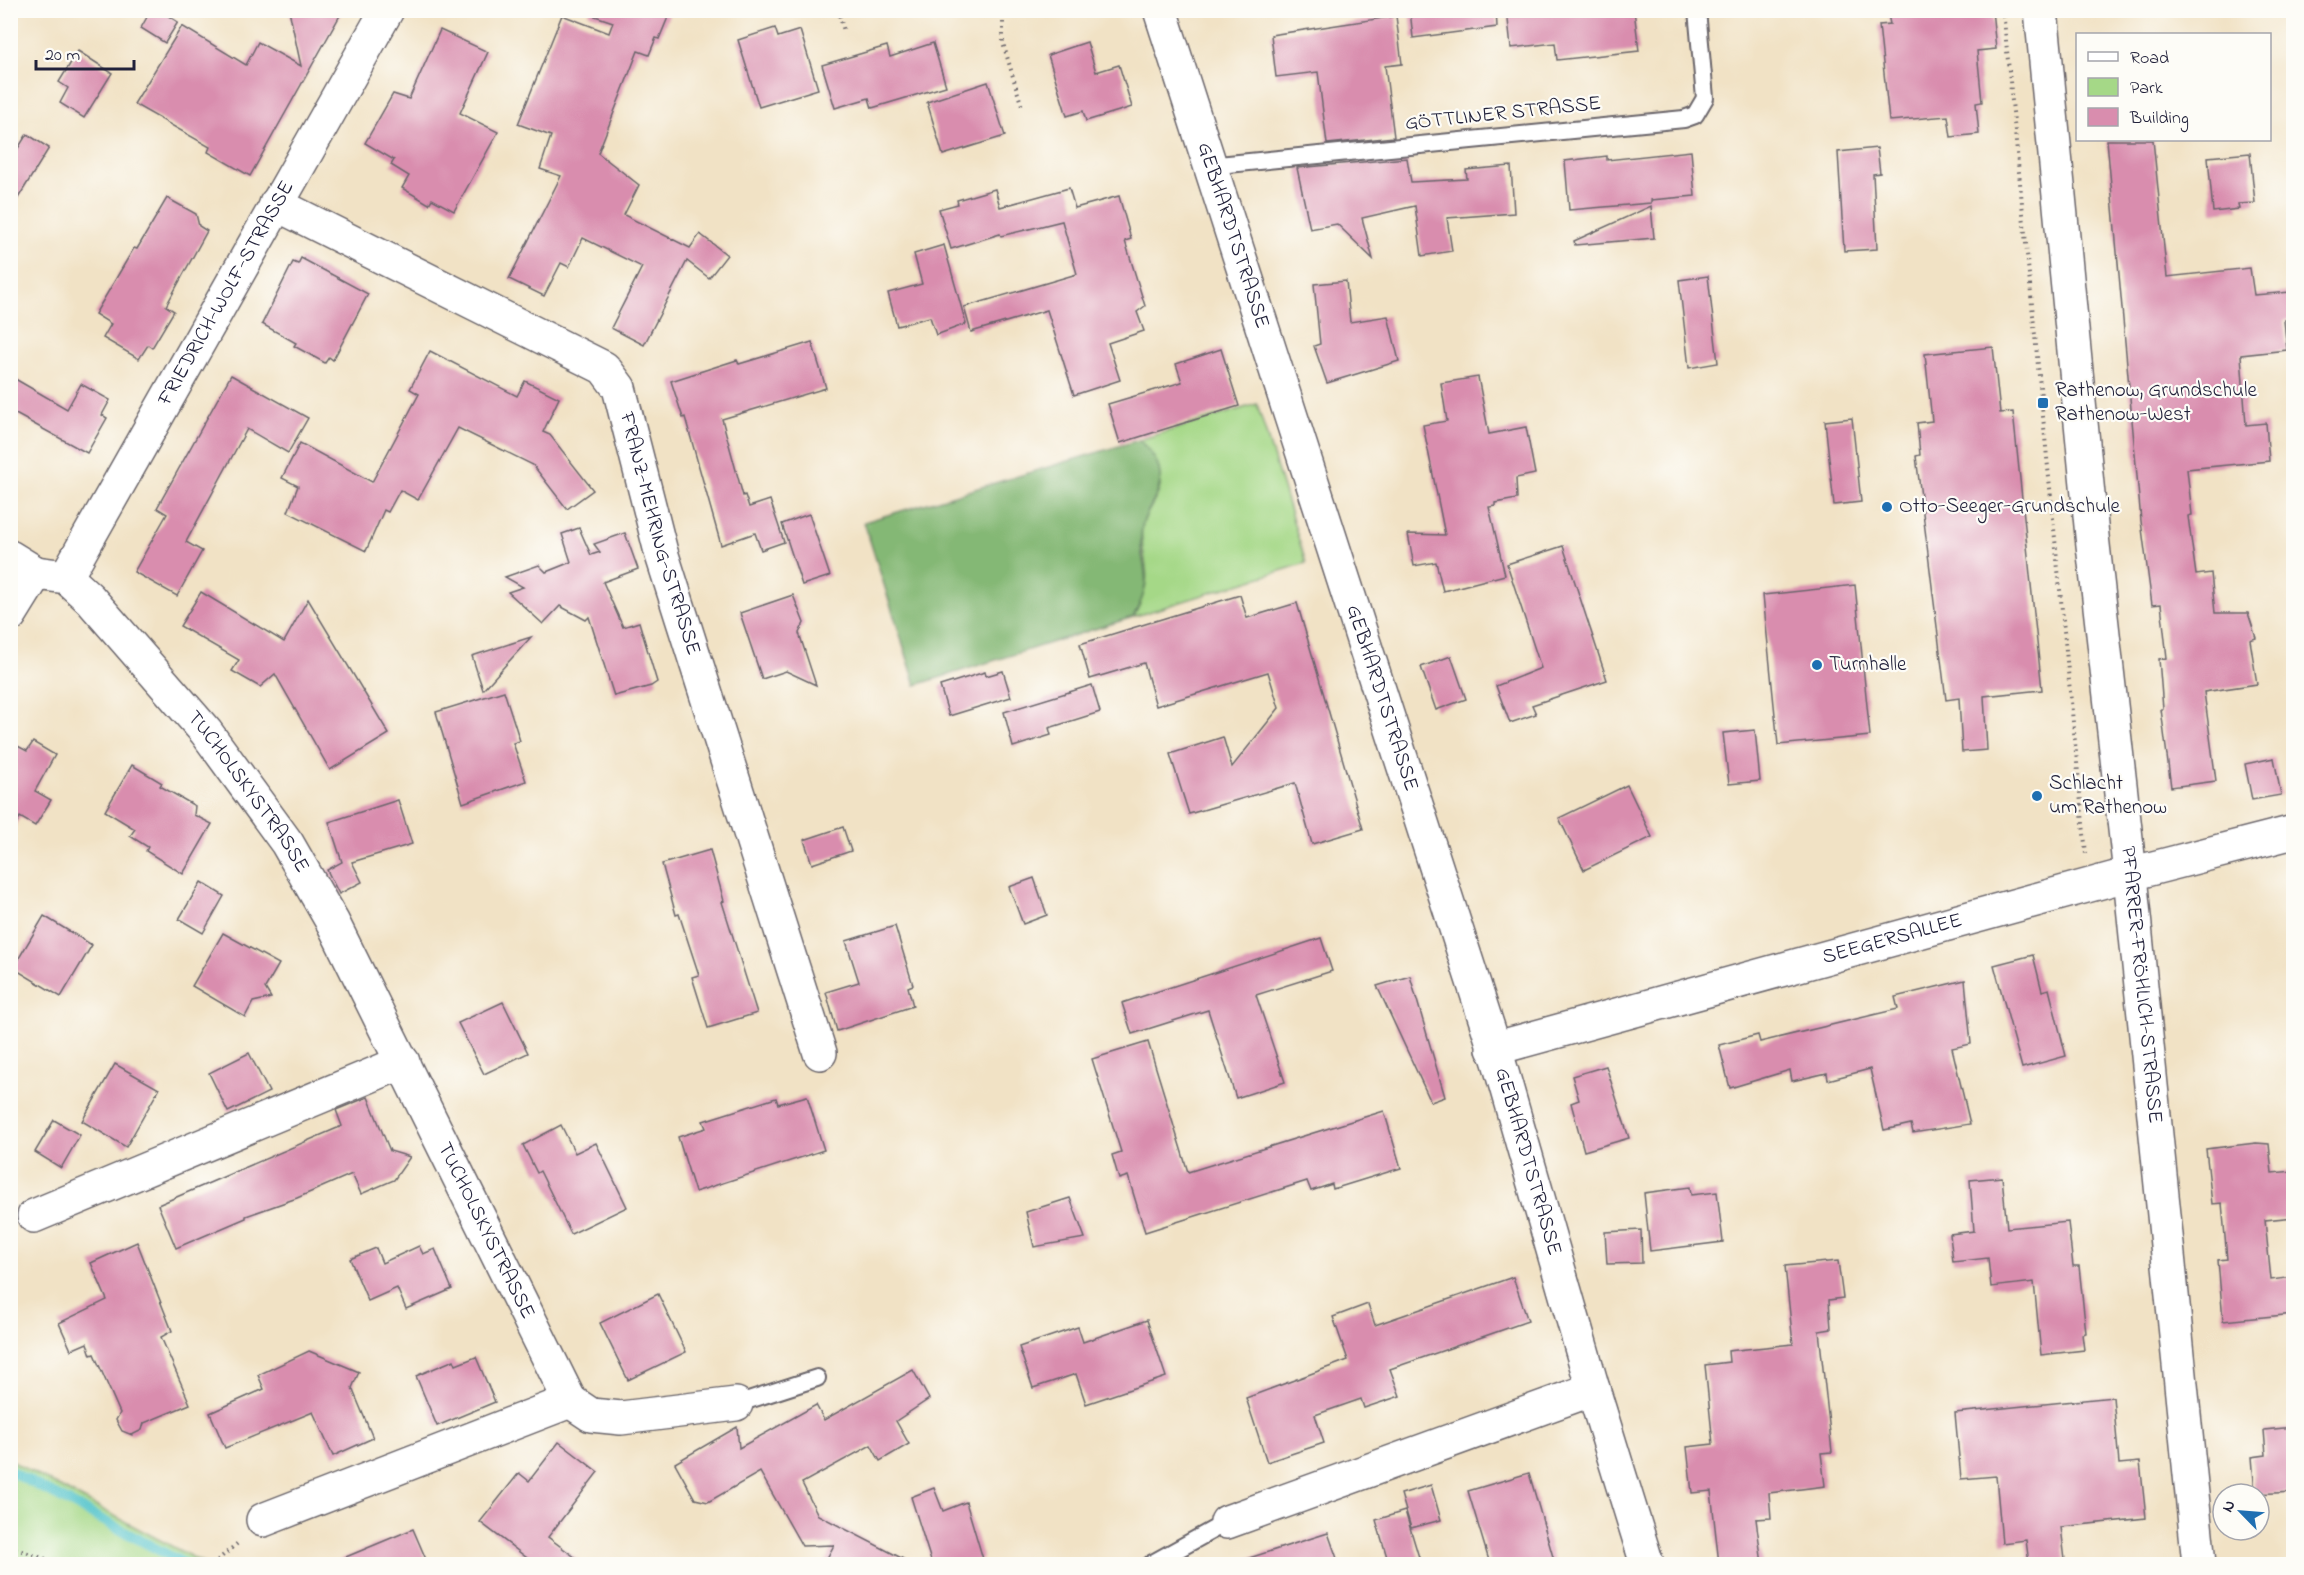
<svg xmlns="http://www.w3.org/2000/svg" width="2304" height="1575" viewBox="0 0 2304 1575" font-family="'Indie Flower',sans-serif">
<rect width="100%" height="100%" fill="#fdfcf7"/>
<filter id="ink" filterUnits="userSpaceOnUse"><feTurbulence type="fractalNoise" baseFrequency=".0167" numOctaves="2"/><feDisplacementMap in="SourceGraphic" scale="12" xChannelSelector="R" yChannelSelector="G"/><feConvolveMatrix kernelMatrix="1 2 1 2 8 2 1 2 1" color-interpolation-filters="sRGB"/></filter>
<filter id="wash" filterUnits="userSpaceOnUse"><feTurbulence type="fractalNoise" baseFrequency=".008" numOctaves="4" result="noise"/><feDisplacementMap in="SourceGraphic" scale="24" xChannelSelector="R" yChannelSelector="G"/><feGaussianBlur stdDeviation="1.35" result="paint"/><feColorMatrix in="noise" values="0 0 0 0 0 0 0 0 0 0 0 0 0 0 0 0 0 1.4 0 .05"/><feComposite in="paint" operator="in"/></filter>
<g filter="url(#wash)">
<rect width="100%" height="100%" fill="#f1e2c5"/>
<!-- green -->
<g fill="#a5d887" stroke="#647d61" stroke-width="1.5">
<path d="M1257 404 1306 563 1133 617C1141 603 1149 586 1146 569 1145 555 1140 542 1142 527 1145 510 1164 495 1160 476 1158 462 1148 449 1139 440Z"/>
<path d="M11 1461 205 1564H20L11 1561Z"/>
</g>
<!-- forest -->
<path fill="#84b874" stroke="#536d58" stroke-width="1.5" d="M1139 440C1149 450 1159 460 1160 475 1162 496 1145 509 1142 527 1136 568 1159 573 1133 617L916 685 864 522Z"/>
<g fill="none" stroke-linecap="round" stroke-linejoin="round">
<!-- stream -->
<path stroke="#57c5cc" stroke-width="10" d="M10 1471 185 1564"/>
</g>
<g id="blocks">
<!-- building -->
<g fill="#d98dae">
<path d="M151 10H159L178 22 165 43 141 28Z"/>
<path d="M289 10H343L250 176 208 152 210 147 134 104 182 26 246 65 258 42 301 66Z"/>
<path d="M590 10H671L659 39 656 38 649 55 638 51 598 153 639 185 624 215 690 248 700 234 727 255 709 278 687 261 644 345 611 328 642 267 583 238 569 267 561 263 544 296 509 279 561 176 540 169 551 136 518 124 562 15 609 33 613 22 589 14Z"/>
<path d="M1410 10H1496L1497 27 1413 38Z"/>
<path d="M1507 10H1634L1639 51 1557 60 1555 43 1511 48Z"/>
<path d="M1887 10H1992L1996 49 1977 51 1982 102 1976 103 1979 134 1951 137 1948 116 1889 121 1879 25 1890 24Z"/>
<path d="M1396 16 1402 64 1385 66 1394 137 1327 144 1318 72 1276 77 1271 35Z"/>
<path d="M775 28 778 37 800 30 818 89 759 107 738 40Z"/>
<path d="M440 30 488 52 460 113 498 132 454 211 432 199 429 204 402 188 409 176 391 165 394 160 365 143 393 94 409 99Z"/>
<path d="M1087 42 1096 72 1119 65 1132 107 1086 121 1083 111 1067 116 1048 55Z"/>
<path d="M933 43 946 86 872 108 869 98 835 108 822 65 887 46 890 57Z"/>
<path d="M78 51 112 73 84 118 60 103 68 88 59 82Z"/>
<path d="M988 82 1005 136 943 155 927 102Z"/>
<path d="M27 134 49 148 10 211V161Z"/>
<path d="M2107 140H2153L2167 277 2250 268 2254 295 2291 292 2294 319 2284 320 2287 350 2241 355 2246 425 2266 423 2269 461 2187 469 2192 515 2188 516 2196 575 2211 573 2215 613H2248L2256 638 2250 640 2257 684 2204 692 2216 781 2171 787 2161 709H2163L2159 659 2167 658 2161 604 2152 605 2141 521Z"/>
<path d="M1877 148 1880 173 1873 174 1877 249 1844 251 1838 152Z"/>
<path d="M1691 151 1695 196 1651 200V203L1569 210 1565 161 1607 156V160Z"/>
<path d="M2250 153 2255 203 2238 204 2239 209 2213 212 2208 157Z"/>
<path d="M1407 158 1411 182 1467 179 1466 170 1511 166 1514 213 1447 218 1452 251 1422 256 1415 206 1362 218 1373 259 1337 224 1310 229 1297 168Z"/>
<path d="M1069 188 1075 208 1119 196 1131 239 1125 241 1145 306 1137 312 1144 331 1108 343 1120 380 1074 395 1047 310 971 332 964 307 1077 274 1062 221 1001 236 1000 234 951 249 939 209 958 204 957 200 995 189 1000 207Z"/>
<path d="M167 198 196 214 199 226 207 231 166 306 174 311 152 348 148 345 139 359 103 338 111 324 95 314 134 248 137 249Z"/>
<path d="M1651 206 1654 238 1575 245 1574 241Z"/>
<path d="M944 245 966 324 936 335 930 317 897 326 888 293 922 284 914 254Z"/>
<path d="M301 258 368 294 333 360 329 357 325 363 294 346 296 343 262 324 293 262 298 264Z"/>
<path d="M1708 276 1718 363 1689 368 1679 280Z"/>
<path d="M1346 281 1350 322 1388 316 1399 361 1327 383 1314 346 1320 344 1314 284Z"/>
<path d="M812 342 826 388 722 419 743 496 745 495 749 507 770 500 784 542 761 550 755 533 721 545 685 417 683 418 671 381 737 360 739 364Z"/>
<path d="M1993 347 2000 413 2013 412 2042 690 1984 696 1987 750 1962 752 1959 698 1946 700 1916 456 1920 455 1917 423 1932 421 1925 354Z"/>
<path d="M1221 349 1239 406 1120 443 1108 404 1182 382 1176 364Z"/>
<path d="M430 351 517 396 525 381 559 398 543 432 550 435 593 490 567 509 533 465 458 428 418 500 400 490 388 512 384 510 366 551 288 512 298 486 282 478 300 443 372 482 419 394 410 389Z"/>
<path d="M231 375 308 418 288 453 247 429 186 542 202 551 177 596 134 572 167 514 157 508Z"/>
<path d="M10 376 67 409 81 384 110 400 102 415 107 418 87 453 10 411Z"/>
<path d="M1478 377 1489 434 1526 427 1535 474 1516 478 1517 499 1495 503V506L1489 507 1505 575 1443 591 1436 562 1414 566 1408 534 1445 535 1423 425 1447 421 1441 383Z"/>
<path d="M1852 418 1861 502 1834 505 1825 421Z"/>
<path d="M809 514 830 576 802 585 782 524Z"/>
<path d="M579 528 591 555 600 552 594 544 625 533 638 569 603 582 623 627 639 622 657 682 651 686 614 696 589 617 586 620 560 606 543 624 508 592 523 587 505 577 539 565 546 572 571 562 562 534Z"/>
<path d="M1563 546 1607 680 1532 705 1536 714 1510 723 1496 686 1541 668 1507 564Z"/>
<path d="M1855 585 1870 736 1778 745 1763 595Z"/>
<path d="M201 592 284 642 308 599 389 734 330 770 275 674 260 687 232 671 239 660 180 626Z"/>
<path d="M793 595 804 623 799 633 816 685 786 671 762 679 740 613Z"/>
<path d="M1240 595 1247 618 1297 603 1363 829 1312 844 1295 783 1189 814 1170 754 1223 737 1232 767 1279 708 1268 672 1156 706 1144 663 1090 679 1080 644Z"/>
<path d="M531 637 483 690 472 656Z"/>
<path d="M1451 656 1466 699 1436 710 1421 667Z"/>
<path d="M1003 671 1011 697 949 716 940 686 985 672 986 676Z"/>
<path d="M1092 685 1100 712 1049 728 1051 735 1013 747 1004 712Z"/>
<path d="M504 691 520 741 513 743 526 781 463 803 436 712Z"/>
<path d="M1755 730 1760 781 1729 784 1723 733Z"/>
<path d="M10 742 27 751 33 742 55 755 35 791 51 800 35 826 20 817 10 834Z"/>
<path d="M2274 758 2281 795 2252 800 2245 764Z"/>
<path d="M132 765 162 783 160 786 195 806 194 815 212 824 183 874 146 851 148 847 130 836 135 829 105 811Z"/>
<path d="M1627 785 1652 837 1584 870 1559 818Z"/>
<path d="M398 800 412 844 352 862 362 882 339 894 327 870 342 862 329 822Z"/>
<path d="M843 827 851 851 812 864 804 840Z"/>
<path d="M710 850 724 901 722 902 757 1013 708 1028 692 977 699 975 679 914 676 915 662 864Z"/>
<path d="M1034 878 1047 915 1023 924 1009 887Z"/>
<path d="M201 882 224 896 203 933 179 919Z"/>
<path d="M44 916 92 945 61 997 13 968Z"/>
<path d="M895 926 913 985 908 987 913 1006 837 1031 826 992 859 982 846 941Z"/>
<path d="M223 933 279 964 265 988 271 998 253 1002 245 1017 192 986Z"/>
<path d="M1321 938 1332 971 1256 995 1285 1082 1236 1098 1208 1010 1132 1034 1122 1003Z"/>
<path d="M2033 955 2042 991 2049 989 2066 1056 2022 1068 1994 965Z"/>
<path d="M1410 976 1445 1097 1431 1102 1377 986Z"/>
<path d="M1965 980 1971 1044 1952 1048 1970 1124 1913 1133 1911 1124 1884 1130 1870 1069 1828 1080 1827 1073 1792 1081 1790 1070 1730 1088 1719 1045 1758 1035 1760 1042 1898 1009 1895 997Z"/>
<path d="M503 1002 528 1053 484 1074 458 1023Z"/>
<path d="M1148 1042 1188 1172 1384 1111 1401 1168 1333 1189 1332 1184 1311 1191 1307 1181 1145 1232 1128 1176 1119 1179 1112 1155 1121 1152 1092 1059Z"/>
<path d="M249 1053 269 1092 228 1112 209 1073Z"/>
<path d="M115 1064 159 1089 126 1147 82 1121Z"/>
<path d="M1606 1066 1629 1138 1584 1151 1571 1103 1579 1100 1572 1076Z"/>
<path d="M807 1096 824 1150 695 1192 678 1137 706 1128 703 1121 776 1098 778 1104Z"/>
<path d="M368 1097 390 1151 410 1157 394 1180 361 1194 352 1174 297 1198 246 1216V1218L176 1248 158 1205 342 1126 336 1110Z"/>
<path d="M54 1120 80 1135 61 1168 35 1152Z"/>
<path d="M561 1125 575 1153 596 1143 627 1207 571 1234 540 1171 537 1173 523 1145Z"/>
<path d="M2256 1143 2269 1144 2272 1173 2294 1171V1217L2265 1220 2271 1280 2294 1277V1314L2223 1321 2218 1260 2227 1259 2222 1203 2212 1204 2206 1149Z"/>
<path d="M2002 1177 2007 1228 2068 1222 2073 1266H2079L2086 1333 2082 1334 2084 1350 2041 1355 2034 1282 1991 1287 1988 1258 1953 1262 1950 1234 1974 1231 1970 1180Z"/>
<path d="M1690 1187 1691 1195 1717 1192 1723 1242 1650 1251 1644 1193Z"/>
<path d="M1070 1198 1085 1238 1034 1247 1026 1212Z"/>
<path d="M1641 1230 1642 1263 1607 1264 1605 1232Z"/>
<path d="M137 1242 172 1331 161 1337 190 1404 144 1423 142 1430 132 1435 122 1431 116 1420 120 1413 94 1354 91 1355 87 1343 71 1350 59 1323 107 1300 91 1263Z"/>
<path d="M419 1246 423 1254 435 1249 452 1289 406 1309 397 1288 368 1301 350 1259 376 1248 382 1263Z"/>
<path d="M1838 1261 1843 1298 1829 1300 1831 1329 1819 1331 1832 1452 1821 1453 1825 1486 1769 1493 1771 1518 1756 1519 1762 1564H1719L1711 1491 1692 1493 1687 1447 1713 1444 1705 1365 1729 1362 1728 1351 1793 1344 1785 1266Z"/>
<path d="M1513 1277 1528 1321 1390 1369 1400 1396 1364 1408 1361 1399 1315 1415 1324 1443 1267 1462 1246 1398 1348 1360 1333 1317 1368 1304 1375 1325Z"/>
<path d="M658 1294 686 1352 628 1380 600 1323Z"/>
<path d="M1147 1320 1166 1377 1086 1404 1076 1374 1033 1388 1019 1347 1078 1327 1083 1342Z"/>
<path d="M309 1351 359 1372 352 1388 373 1438 333 1456 313 1412 225 1448 210 1413 264 1389 258 1375Z"/>
<path d="M476 1357 495 1402 437 1426 416 1376 454 1360 456 1365Z"/>
<path d="M913 1370 929 1399 896 1421 909 1444 880 1461 871 1445 802 1483 818 1515 913 1564H824L834 1545 802 1546 760 1472 708 1502 695 1499 675 1463 737 1427 739 1448 816 1405 824 1420Z"/>
<path d="M2113 1397 2119 1464 2140 1462 2146 1518 2061 1527 2065 1560 2029 1564 2026 1540 2002 1543 1996 1476 1961 1479 1955 1413Z"/>
<path d="M2294 1427V1492L2255 1494 2252 1457 2266 1455 2264 1430Z"/>
<path d="M559 1442 598 1472 548 1537 584 1564H535L480 1522 519 1473 529 1481Z"/>
<path d="M1529 1473 1555 1564H1490L1468 1491Z"/>
<path d="M1431 1485 1441 1520 1411 1528 1401 1494Z"/>
<path d="M934 1488 943 1511 966 1502 983 1559 965 1564H932L911 1497Z"/>
<path d="M1405 1511 1421 1564H1389L1376 1520Z"/>
<path d="M413 1529 428 1564H329Z"/>
<path d="M1328 1533 1339 1564H1247L1246 1559Z"/>
</g>
</g>
</g>
<g filter="url(#ink)">
<use href="#blocks" fill-opacity="0" stroke="#6a656b" stroke-width="1.5"/>
<g fill="none" stroke-linecap="round" stroke-linejoin="round">
<defs>
<g id="service">
<path d="M1208 166 1684 119 1695 115 1705 98 1697 10"/>
<path d="M736 1404 817 1378"/>
<path d="M1151 1564 1227 1522"/>
</g>
<g id="minor">
<path id="s1" d="M1160 10 1499 1062 1593 1389 1647 1564"/>
<path id="s2" d="M2041 10 2092 536 2128 856 2199 1564"/>
<path id="s3" d="M276 204 604 368 619 388 661 552 820 1053"/>
<path d="M10 557 36 573"/>
<path id="s4" d="M66 577 387 10"/>
<path id="s5" d="M10 615 36 573 66 577 90 599 206 732 287 843 333 923 570 1401"/>
<path id="s6" d="M1493 1049 2130 874 2294 832"/>
<path d="M34 1216 403 1062"/>
<path d="M263 1520 570 1401 591 1415 621 1418 736 1404"/>
<path d="M1227 1522 1593 1389"/>
</g>
</defs>
<!-- service casing -->
<use href="#service" stroke="#6a656b" stroke-width="20"/>
<!-- minor casing -->
<use href="#minor" stroke="#6a656b" stroke-width="36"/>
<!-- path -->
<g stroke="#6a656b" stroke-width="4" stroke-dasharray="1.5 4.5" stroke-linecap="butt">
<path d="M838 10 844 31"/>
<path d="M1003 10V43L1022 107"/>
<path d="M1070 10 1129 12"/>
<path d="M2003 10 2086 854"/>
<path d="M1194 11 1205 10"/>
<path d="M10 1547 61 1564"/>
<path d="M213 1564 239 1542"/>
</g>
<!-- service -->
<use href="#service" stroke="#fff" stroke-width="16"/>
<!-- minor -->
<use href="#minor" stroke="#fff" stroke-width="33"/>
</g>
</g>
<!-- markers -->
<g fill="#1f6fb2" stroke="#fdfcf7" stroke-width="2">
<rect x="2037" y="397" width="12" height="12" rx="3"/>
<circle cx="1887" cy="507" r="6"/>
<circle cx="1817" cy="665" r="6"/>
<circle cx="2037" cy="796" r="6"/>
</g>
<g text-anchor="middle" dominant-baseline="central" stroke-width="4.5" stroke-linejoin="round" paint-order="stroke">
<!-- street labels -->
<g font-size="21" fill="#22223b" stroke="#fdfcf7">
<text transform="translate(1503 114) rotate(-6)">GÖTTLINER STRASSE</text>
<text stroke="none"><textPath href="#s1" startOffset="237">GEBHARDTSTRASSE</textPath></text>
<text stroke="none"><textPath href="#s4" startOffset="326">FRIEDRICH-WOLF-STRASSE</textPath></text>
<text stroke="none"><textPath href="#s3" startOffset="543">FRANZ-MEHRING-STRASSE</textPath></text>
<text stroke="none"><textPath href="#s1" startOffset="723">GEBHARDTSTRASSE</textPath></text>
<text stroke="none"><textPath href="#s5" startOffset="362">TUCHOLSKYSTRASSE</textPath></text>
<text stroke="none"><textPath href="#s6" startOffset="414">SEEGERSALLEE</textPath></text>
<text stroke="none"><textPath href="#s2" startOffset="980">PFARRER-FRÖHLICH-STRASSE</textPath></text>
<text stroke="none"><textPath href="#s1" startOffset="1209">GEBHARDTSTRASSE</textPath></text>
<text stroke="none"><textPath href="#s5" startOffset="862">TUCHOLSKYSTRASSE</textPath></text>
</g>
<!-- poi labels -->
<g font-size="21" fill="#22223b" stroke="#fdfcf7" text-anchor="start">
<text x="2055" y="391">Rathenow, Grundschule<tspan x="2055" dy="24">Rathenow-West</tspan></text>
<text x="1899" y="507">Otto-Seeger-Grundschule</text>
<text x="1829" y="665">Turnhalle</text>
<text x="2049" y="784">Schlacht<tspan x="2049" dy="24">um Rathenow</tspan></text>
</g>
</g>
<!-- margin -->
<rect width="2304" height="1575" fill="none" stroke="#fdfcf7" stroke-width="36"/>
<!-- legend -->
<rect x="2076" y="33" width="195" height="108" fill="#fdfcf7" stroke="#a5a5ac" stroke-width="1.5"/>
<rect x="2088" y="52" width="30" height="9" fill="#ffffff" stroke="#a5a5ac" stroke-width="1.5"/>
<text x="2130" y="63" font-size="18" fill="#22223b">Road</text>
<rect x="2088" y="78" width="30" height="18" fill="#a5d887" stroke="#a5a5ac" stroke-width="1.5"/>
<text x="2130" y="93" font-size="18" fill="#22223b">Park</text>
<rect x="2088" y="108" width="30" height="18" fill="#d98dae" stroke="#a5a5ac" stroke-width="1.5"/>
<text x="2130" y="123" font-size="18" fill="#22223b">Building</text>
<!-- north arrow -->
<g transform="translate(2241 1512) rotate(295)"><circle r="28" fill="#fdfcf7" stroke="#a5a5ac" stroke-width="1.5"/>
<path d="M0-4.5L10 22L0 15L-10 22Z" fill="#1f6fb2"/>
<text y="-9" font-size="16" font-weight="bold" text-anchor="middle" fill="#22223b">N</text>
</g>
<!-- scale -->
<path d="M36 60v9h98v-9" fill="none" stroke="#22223b" stroke-width="3"/>
<text x="45" y="60" font-size="18" fill="#22223b" stroke="#fdfcf7" stroke-width="4.5" paint-order="stroke">20 m</text>
</svg>
